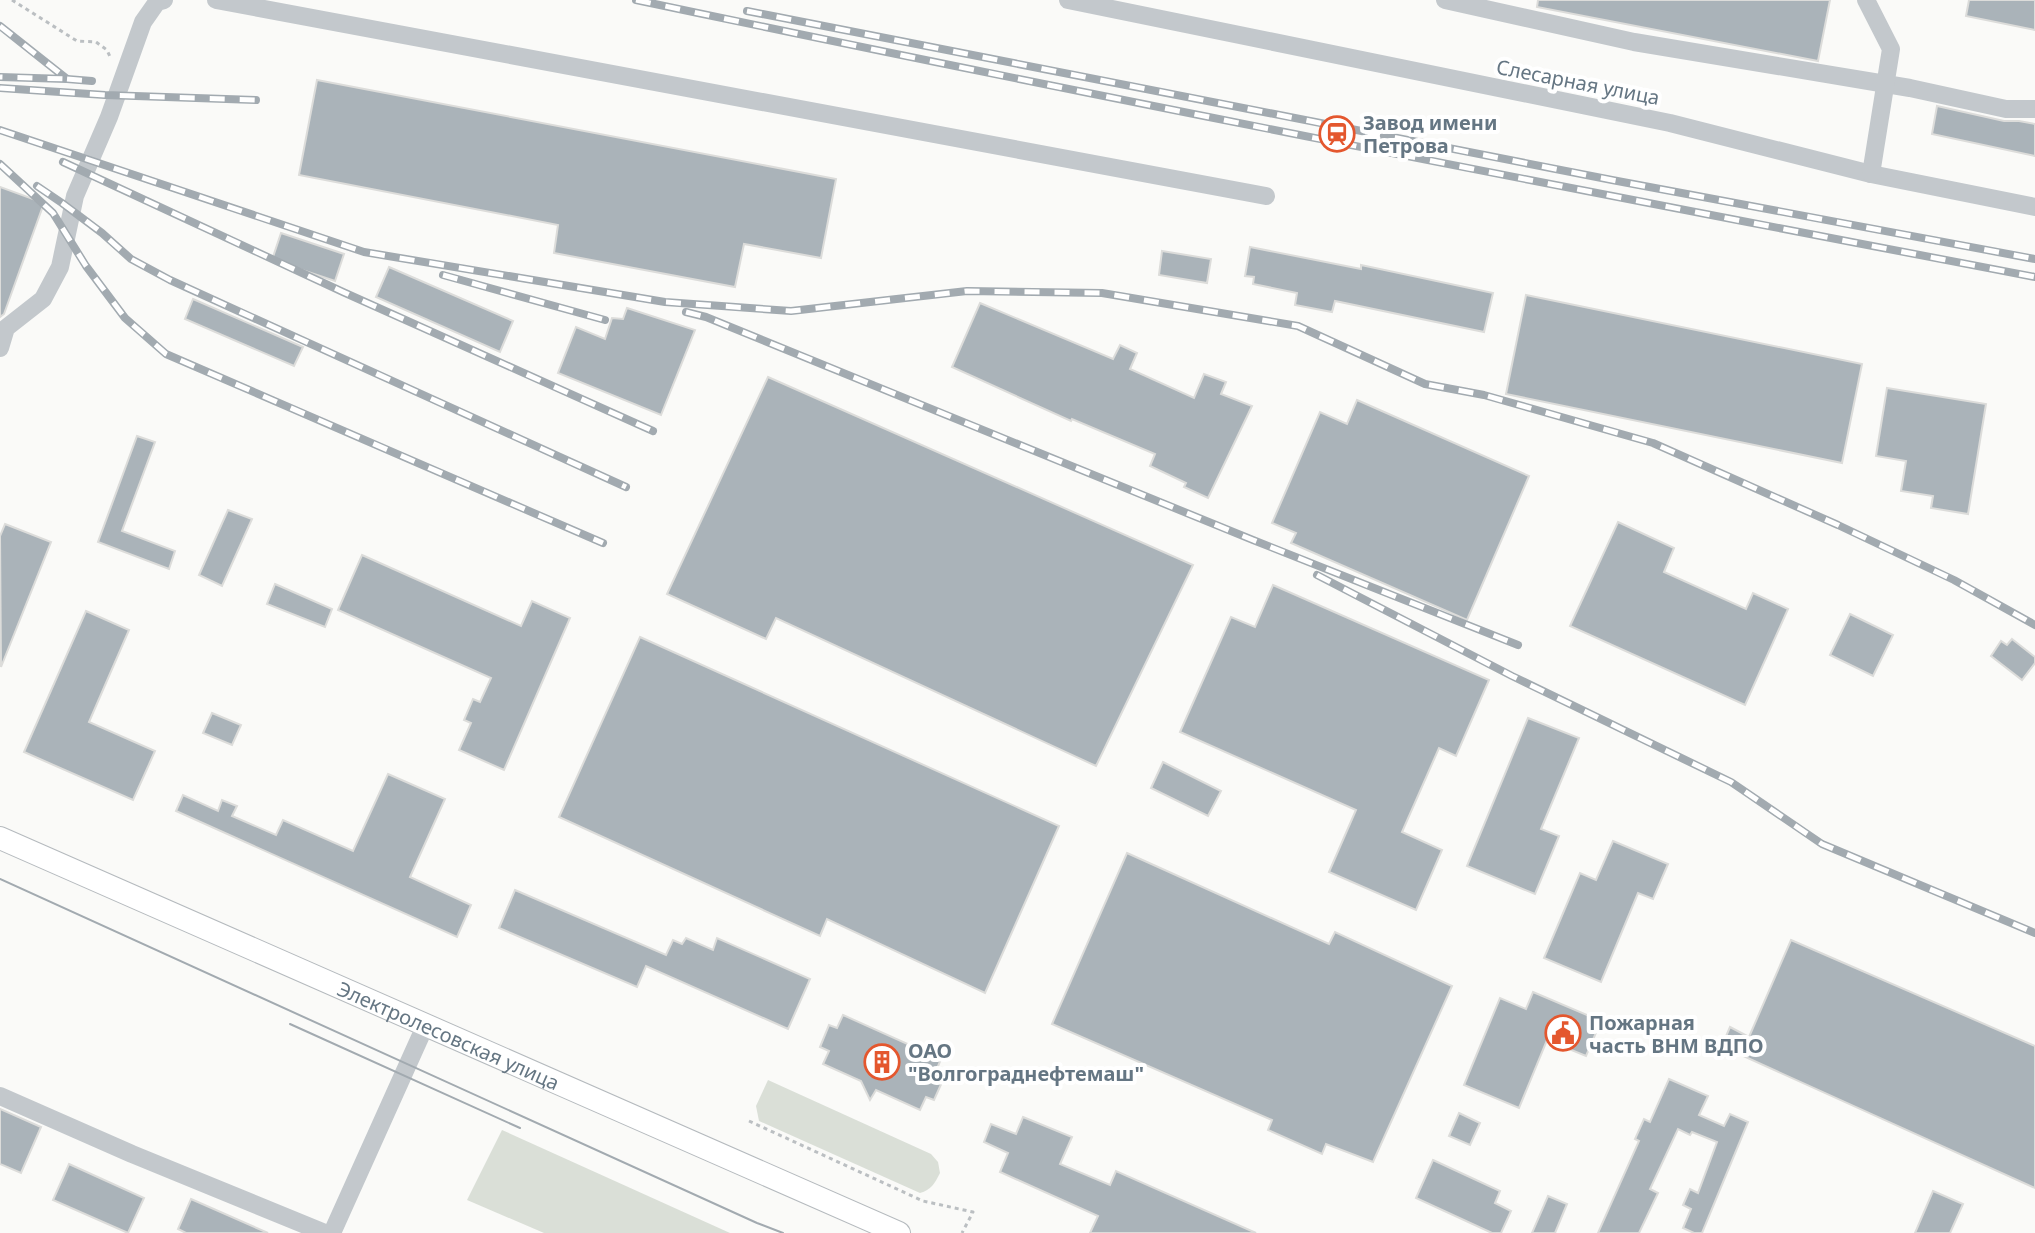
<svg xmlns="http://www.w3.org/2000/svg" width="2035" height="1233" viewBox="0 0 2035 1233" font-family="'Noto Sans',sans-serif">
<rect width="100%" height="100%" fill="#fafaf8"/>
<!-- green -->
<g fill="#dadfd7">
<path d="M768 1080 931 1154 938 1162 940 1173C935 1183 931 1190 920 1193L759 1121 756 1106Z"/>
<path d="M502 1130 730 1233H544L467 1200Z"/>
</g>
<!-- building -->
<g fill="#aab3b9" stroke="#dcdcda" stroke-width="2">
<path d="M1538 0H1830L1818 61 1537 7Z"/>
<path d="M1969 0H2035V30L1966 16Z"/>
<path d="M317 80 836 179 821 258 744 244 735 287 554 253 558 225 299 175Z"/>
<path d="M1937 106 2004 121H2019L2035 124V156L1932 134Z"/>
<path d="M0 187 44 203 4 314 0 317Z"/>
<path d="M281 233 344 254 335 281 272 260Z"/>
<path d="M1250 247 1361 269V265L1493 293 1484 332 1335 301 1332 312 1295 305 1297 293 1253 284 1254 277 1245 276Z"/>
<path d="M1162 251 1211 259 1207 283 1159 275Z"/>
<path d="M389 267 513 321 500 352 376 297Z"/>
<path d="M1526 295 1862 364 1842 463 1506 394Z"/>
<path d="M193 299 303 347 294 366 185 319Z"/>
<path d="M980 303 1113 359 1120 345 1137 353 1130 369 1194 398 1204 374 1226 382 1221 394 1252 406 1208 498 1184 487 1186 483 1150 466 1155 454 1072 419 1071 421 952 367Z"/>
<path d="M627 308 695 330 661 415 558 373 576 327 605 339 612 318 623 319Z"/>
<path d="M768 377 1193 565 1096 766 776 618 766 639 667 594Z"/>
<path d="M1887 388 1986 404 1968 514 1931 508 1933 496 1901 491 1906 461 1876 456Z"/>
<path d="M1357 400 1529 476 1467 620 1291 543 1296 533 1272 523 1320 412 1347 424Z"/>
<path d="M137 436 155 442 122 531 175 551 169 569 98 542Z"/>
<path d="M228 510 252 519 222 586 199 575Z"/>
<path d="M1618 522 1674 548 1664 572 1746 609 1753 593 1788 609 1745 705 1570 626Z"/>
<path d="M5 524 51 542 1 667 0 536Z"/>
<path d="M362 555 521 626 532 601 570 618 504 770 459 750 471 723 464 720 473 699 480 702 491 678 338 610Z"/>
<path d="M275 584 332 609 325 627 267 604Z"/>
<path d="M1273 585 1489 680 1456 756 1439 748 1402 832 1442 850 1416 910 1329 872 1356 810 1180 732 1231 617 1255 627Z"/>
<path d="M86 611 129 630 89 722 155 751 133 800 24 752Z"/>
<path d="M1850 614 1893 635 1873 676 1830 655Z"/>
<path d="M640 637 1059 826 985 993 827 919 820 936 559 817Z"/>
<path d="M2012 639 2035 657V663L2022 680 1991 656 2001 641 2007 645Z"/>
<path d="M212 713 241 725 232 745 203 733Z"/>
<path d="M1528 718 1579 738 1541 829 1559 836 1535 894 1467 866Z"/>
<path d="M1163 762 1221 791 1208 816 1151 788Z"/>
<path d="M388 774 445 799 410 877 471 905 457 937 176 811 183 795 218 811 222 800 237 806 232 816 276 835 283 820 353 851Z"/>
<path d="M1613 841 1668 864 1653 899 1638 893 1601 982 1544 958 1580 873 1596 880Z"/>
<path d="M1127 853 1329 944 1335 932 1452 986 1373 1162 1326 1144 1322 1154 1268 1130 1272 1120 1052 1024Z"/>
<path d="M515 890 666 955 673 940 682 944 686 938 713 950 717 938 810 979 788 1029 646 966 637 987 499 928Z"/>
<path d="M1791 940 2035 1046V1188L1741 1055 1743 1050 1724 1041 1730 1027 1749 1037Z"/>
<path d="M1533 992 1601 1021 1586 1056 1547 1040 1519 1108 1464 1085 1500 998 1526 1009Z"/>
<path d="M843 1015 941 1059 934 1076 943 1080 934 1100 926 1097 920 1110 876 1090 870 1100 861 1081 823 1064 829 1051 820 1047 829 1025 837 1028Z"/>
<path d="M1669 1079 1708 1096 1699 1115 1724 1126 1730 1114 1748 1122 1702 1233H1694L1683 1228 1691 1209 1683 1205 1690 1189 1698 1193 1717 1142 1692 1132 1690 1135 1678 1129 1650 1189 1658 1193 1639 1233H1598L1639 1141 1635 1139 1644 1119 1650 1122Z"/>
<path d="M0 1109 41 1127 21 1173 0 1164Z"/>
<path d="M1459 1113 1480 1123 1470 1145 1449 1136Z"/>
<path d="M1023 1117 1072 1137 1060 1164 1110 1185 1116 1171 1256 1233H1090L1098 1216 1000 1172 1008 1153 984 1142 991 1124 1016 1134Z"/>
<path d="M1433 1160 1500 1191 1495 1203 1511 1211 1501 1233H1492L1416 1198Z"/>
<path d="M69 1164 144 1198 128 1233 53 1200Z"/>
<path d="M1933 1191 1963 1204 1950 1233H1915Z"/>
<path d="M1548 1196 1567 1204 1555 1233H1532Z"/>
<path d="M191 1199 268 1233H186L178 1229Z"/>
</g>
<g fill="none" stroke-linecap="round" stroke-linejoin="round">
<defs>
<g id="major">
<path id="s1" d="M0 838 899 1233"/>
</g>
</defs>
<!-- major casing -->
<use href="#major" stroke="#b5babe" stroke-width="24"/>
<!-- path -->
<g stroke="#bbbfc2" stroke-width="3" stroke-dasharray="4 4" stroke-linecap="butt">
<path d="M12 0 77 41 96 42 107 50 111 59"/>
<path d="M749 1121 923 1201 973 1212 962 1233"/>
</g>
<!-- minor -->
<g stroke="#c3c8cc" stroke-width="18">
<path d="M216 0 1266 196"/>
<path d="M1068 0 1670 123 1871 174 2035 207"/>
<path d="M1445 0 1634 42 1910 88 2006 109H2035"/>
<path d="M1866 0 1891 49 1871 174"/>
<path d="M0 348 6 328 43 299 60 267 75 196 109 117 143 22 157 2 164 0"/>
<path d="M0 1096 132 1154 325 1233"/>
<path d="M332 1233 426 1024"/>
</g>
<!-- major -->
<use href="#major" stroke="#fff" stroke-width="22"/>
<!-- tram -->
<g stroke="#a2aab0" stroke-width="2">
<path d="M0 879 757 1223 783 1233"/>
<path d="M290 1024 520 1128"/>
</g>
<defs>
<g id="rail">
<path d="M636 0C1101 98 1568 188 2035 277"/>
<path d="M747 11 1612 180 2035 259"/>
<path d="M0 26 67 79 0 77"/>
<path d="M67 79 92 81"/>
<path d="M0 88 105 95 256 100"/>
<path d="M0 130 364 252 665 302 791 311 967 291 1102 293 1298 326 1425 384 1484 395 1653 443 1838 525 1954 580 2035 625"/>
<path d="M63 162 343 292 653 431"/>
<path d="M0 164 53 213 86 266 125 318 166 354 603 543"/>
<path d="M37 186 62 203 102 233 131 259 170 280 626 487"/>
<path d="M443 275 605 320"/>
<path d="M686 312 706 317 1253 540 1518 645"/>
<path d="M1317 575 1512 676 1731 782 1822 844 2035 933"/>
</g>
</defs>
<!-- rail casing -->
<use href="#rail" stroke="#a2aab0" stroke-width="8"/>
<!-- rail -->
<use href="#rail" stroke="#fff" stroke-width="5" stroke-dasharray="15" stroke-linecap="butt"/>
</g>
<!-- icons -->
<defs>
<symbol id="station-ring" viewBox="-11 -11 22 22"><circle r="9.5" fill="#fff" stroke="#e4572e" stroke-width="1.5"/><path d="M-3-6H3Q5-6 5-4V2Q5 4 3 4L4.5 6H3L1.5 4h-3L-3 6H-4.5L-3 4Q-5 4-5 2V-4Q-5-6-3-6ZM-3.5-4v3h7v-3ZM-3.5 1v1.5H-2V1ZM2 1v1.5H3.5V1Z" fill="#e4572e"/></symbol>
<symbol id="civic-ring" viewBox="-11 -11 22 22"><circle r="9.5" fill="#fff" stroke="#e4572e" stroke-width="1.5"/><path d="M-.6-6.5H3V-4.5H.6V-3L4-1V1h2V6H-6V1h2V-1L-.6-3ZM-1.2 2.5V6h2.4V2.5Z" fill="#e4572e"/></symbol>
<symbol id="building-ring" viewBox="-11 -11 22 22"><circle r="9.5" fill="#fff" stroke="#e4572e" stroke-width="1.5"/><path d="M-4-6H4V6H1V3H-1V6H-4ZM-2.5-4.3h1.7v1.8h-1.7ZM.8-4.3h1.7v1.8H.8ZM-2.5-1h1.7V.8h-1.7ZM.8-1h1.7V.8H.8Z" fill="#e4572e"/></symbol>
</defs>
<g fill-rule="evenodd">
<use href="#station-ring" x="1317" y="114" width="40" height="40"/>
<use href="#civic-ring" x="1543" y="1013" width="40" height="40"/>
<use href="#building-ring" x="862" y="1042" width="40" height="40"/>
</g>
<g text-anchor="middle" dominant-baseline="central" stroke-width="8" stroke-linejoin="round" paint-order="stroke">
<!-- street labels -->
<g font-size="20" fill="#657683" stroke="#fff">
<text transform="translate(1578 82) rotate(11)">Слесарная улица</text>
<text stroke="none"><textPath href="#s1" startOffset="490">Электролесовская улица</textPath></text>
</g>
<!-- poi labels -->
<g font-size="20" font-weight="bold" fill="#657683" stroke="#fff" text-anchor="start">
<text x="1363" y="122">Завод имени<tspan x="1363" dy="23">Петрова</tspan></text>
<text x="1589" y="1022">Пожарная<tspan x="1589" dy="23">часть ВНМ ВДПО</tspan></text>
<text x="908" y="1050">ОАО<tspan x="908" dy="23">"Волгограднефтемаш"</tspan></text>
</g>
</g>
</svg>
